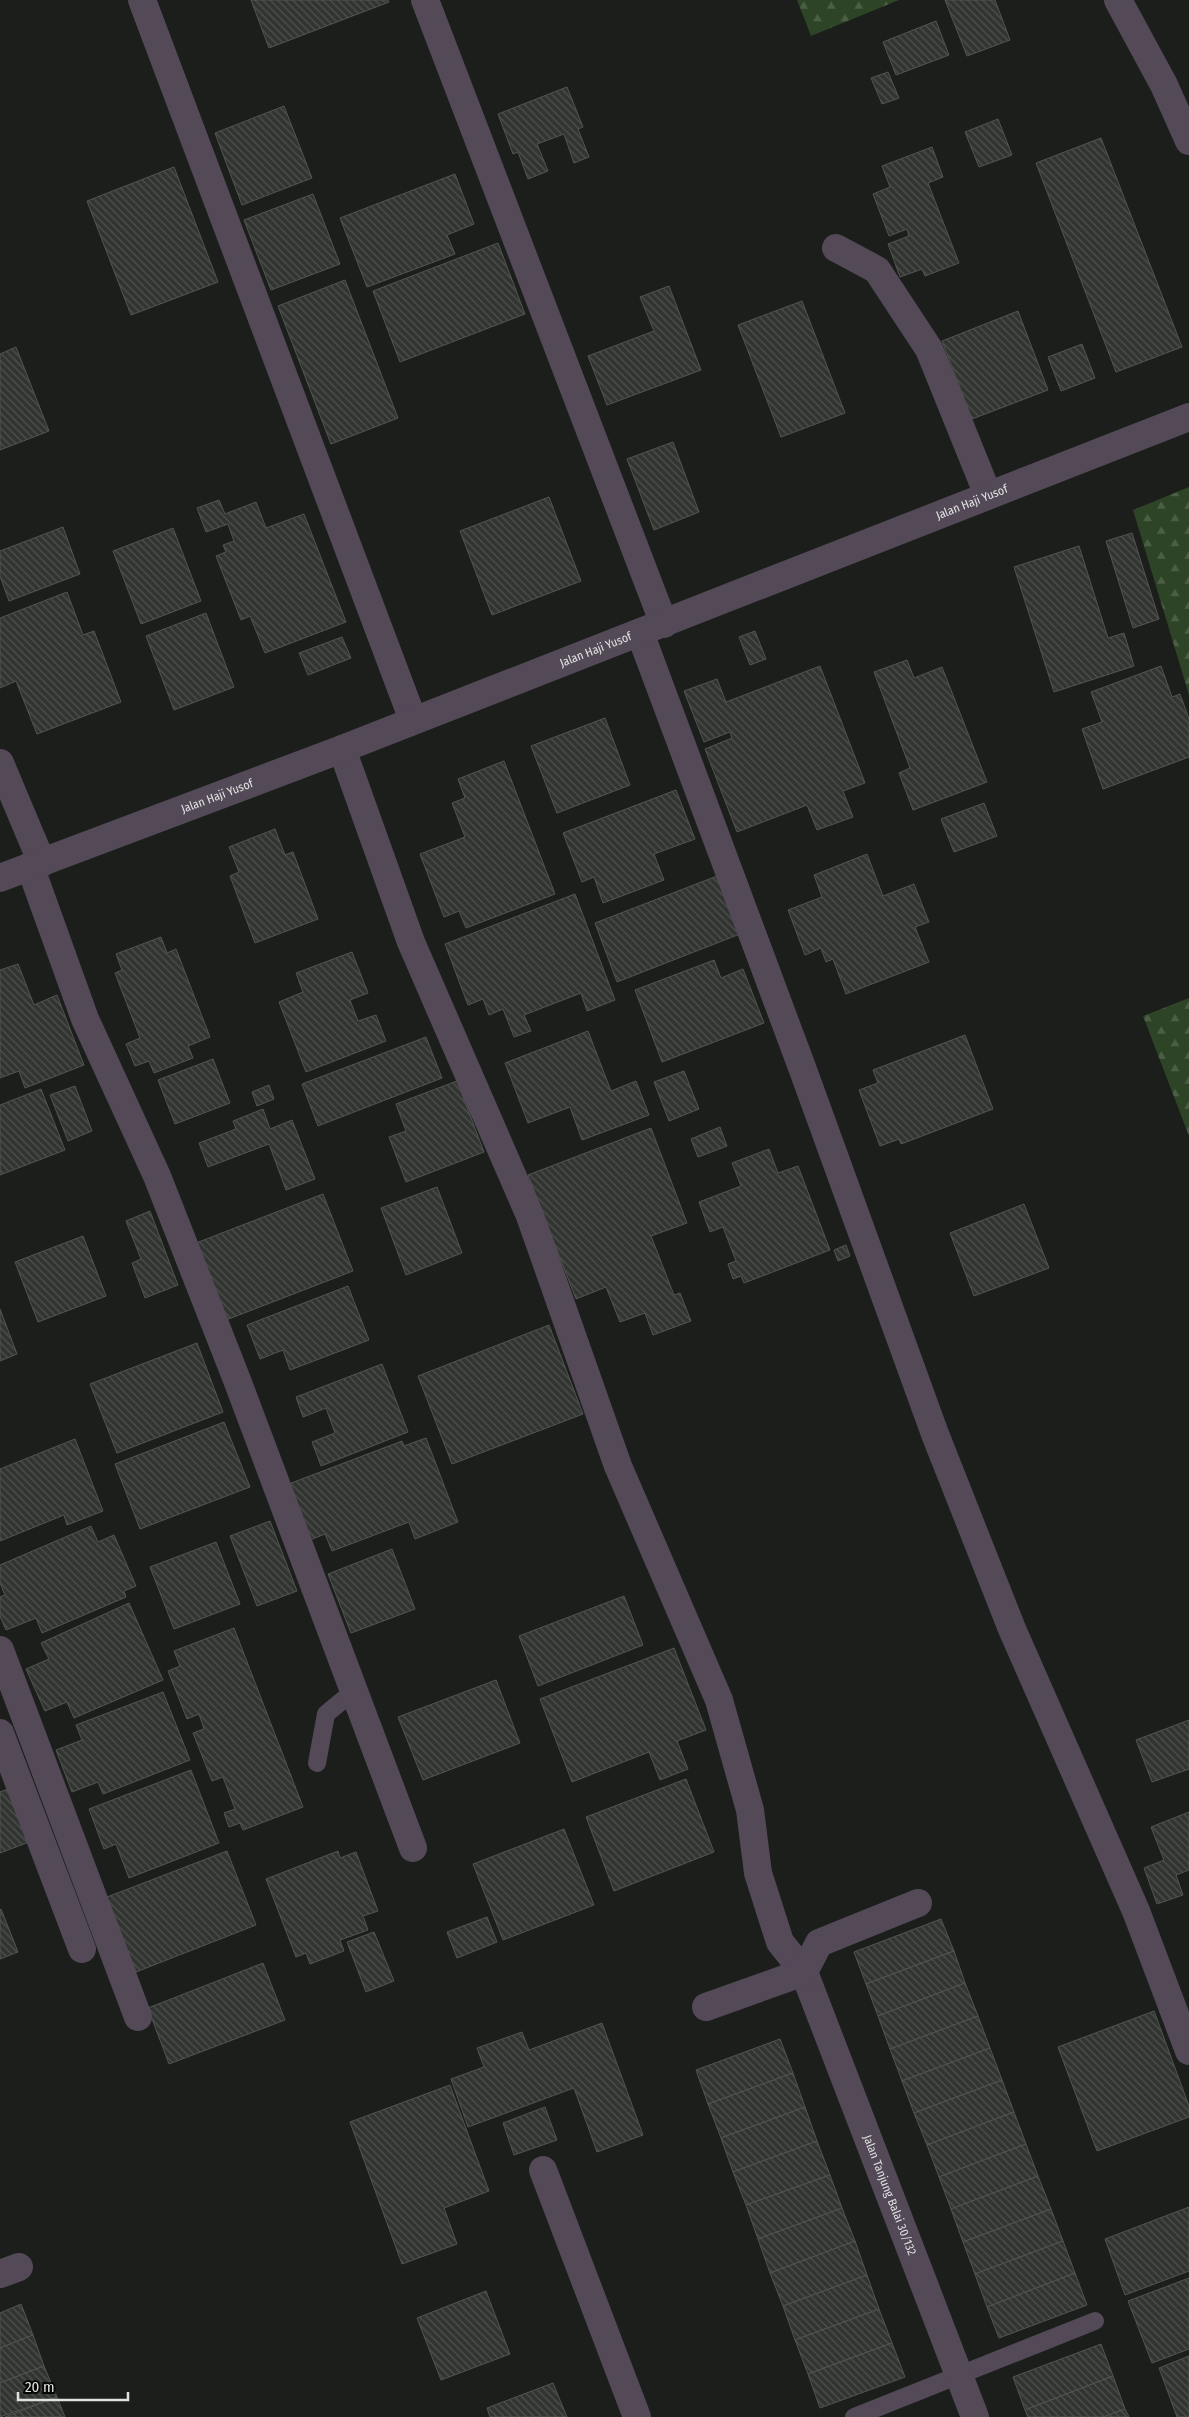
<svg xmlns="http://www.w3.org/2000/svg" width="1189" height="2417" viewBox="0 0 1189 2417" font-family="'Fira Sans Condensed',sans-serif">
<defs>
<pattern id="forest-firs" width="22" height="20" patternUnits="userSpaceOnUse" patternTransform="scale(1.25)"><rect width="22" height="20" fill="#2e4426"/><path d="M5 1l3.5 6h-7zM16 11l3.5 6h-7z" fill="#4c5f45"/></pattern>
<pattern id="building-back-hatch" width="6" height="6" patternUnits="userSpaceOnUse" patternTransform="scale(1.25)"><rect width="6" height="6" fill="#323431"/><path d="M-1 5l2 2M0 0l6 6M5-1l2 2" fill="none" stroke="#4f514f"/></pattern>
</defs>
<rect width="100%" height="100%" fill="#1b1e1a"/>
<!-- forest -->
<g fill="url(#forest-firs)">
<path d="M797 0H899L811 36Z"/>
<path d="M1189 487V695L1133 510Z"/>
<path d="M1189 998V1136L1143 1016Z"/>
</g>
<!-- building -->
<g fill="url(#building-back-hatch)" stroke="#525551">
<path d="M251 0H388L389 2 269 48Z"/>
<path d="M945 0H995L1010 40 967 56Z"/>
<path d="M936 21 949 55 896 75 883 42Z"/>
<path d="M888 72 899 98 882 104 871 78Z"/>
<path d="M567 87 583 127 578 129 589 157 574 163 564 134 537 144 548 171 528 179 518 152 513 154 498 114Z"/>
<path d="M284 106 312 178 242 205 215 133Z"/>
<path d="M998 119 1012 155 979 167 965 132Z"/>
<path d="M1101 138 1182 347 1116 372 1036 163Z"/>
<path d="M932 147 943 177 928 183 959 263 925 276 922 269 900 277 888 244 909 236 907 229 889 236 873 194 890 187 882 166Z"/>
<path d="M174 167 218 282 131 315 87 201Z"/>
<path d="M455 174 474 224 447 235 455 254 367 287 340 218Z"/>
<path d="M313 194 340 264 271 290 244 220Z"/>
<path d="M498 243 525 314 400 362 373 291Z"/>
<path d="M345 280 398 418 331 444 278 306Z"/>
<path d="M669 286 701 370 607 405 588 356 654 331 640 297Z"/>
<path d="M802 301 845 413 781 437 738 325Z"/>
<path d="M1018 311 1048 390 972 419 942 341Z"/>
<path d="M1082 344 1095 378 1061 391 1048 357Z"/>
<path d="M16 347 49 431 0 450V354Z"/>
<path d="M673 442 699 512 654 530 627 459Z"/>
<path d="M549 497 581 581 492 615 460 531Z"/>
<path d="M219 500 225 514 256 502 266 528 304 514 346 622 265 653 250 616 241 620 216 556 226 552 223 545 234 541 228 524 206 532 197 508Z"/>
<path d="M63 527 80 574 9 601 0 576V551Z"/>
<path d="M173 528 201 601 141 624 113 551Z"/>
<path d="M1132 533 1159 619 1133 628 1106 541Z"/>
<path d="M1079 546 1108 638 1124 633 1134 666 1054 692 1014 567Z"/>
<path d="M67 592 83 635 94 631 121 702 37 734 16 681 0 688V618Z"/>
<path d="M206 613 234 687 174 710 146 636Z"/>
<path d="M755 631 766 659 750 665 739 637Z"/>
<path d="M342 637 351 658 308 675 299 653Z"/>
<path d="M907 660 914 678 942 667 987 782 913 810 899 773 910 768 874 672Z"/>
<path d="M820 666 865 783 843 791 853 817 817 830 807 805 737 832 705 749 732 738 730 732 704 742 684 691 717 679 726 702Z"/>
<path d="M1161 666 1172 697 1180 694 1189 719V757L1103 789 1082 729 1102 722 1091 692Z"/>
<path d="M605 718 630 785 557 813 531 746Z"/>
<path d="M504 761 555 894 466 928 459 911 444 917 420 854 465 837 452 803 465 798 458 779Z"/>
<path d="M676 790 695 839 654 854 664 880 603 903 594 877 582 882 563 833Z"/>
<path d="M984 803 997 836 954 852 941 819Z"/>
<path d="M275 829 285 855 293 852 318 919 255 943 230 876 239 872 229 847Z"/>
<path d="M867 854 883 896 914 884 929 922 915 927 929 962 846 994 833 959 826 962 821 948 805 955 788 910 822 897 814 875Z"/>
<path d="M717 876 740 934 617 982 595 923Z"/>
<path d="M575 894 615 1000 587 1011 581 993 524 1015 531 1031 514 1037 503 1009 489 1015 483 999 468 1005 445 944Z"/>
<path d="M161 937 167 953 176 949 210 1037 188 1046 193 1058 154 1073 149 1061 135 1066 126 1044 140 1038 115 973 122 970 116 954Z"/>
<path d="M352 952 368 993 350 1000 358 1021 376 1015 386 1041 306 1072 279 1002 303 992 296 973Z"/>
<path d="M714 960 721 978 743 969 764 1023 662 1062 635 990Z"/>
<path d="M18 964 34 1005 57 995 84 1065 25 1088 19 1071 0 1078V970Z"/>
<path d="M588 1031 611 1091 636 1081 649 1115 582 1140 570 1107 528 1123 505 1063Z"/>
<path d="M965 1035 993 1109 901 1144 899 1139 880 1146 859 1090 878 1083 873 1070Z"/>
<path d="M426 1037 442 1078 318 1126 302 1084Z"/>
<path d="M213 1059 230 1103 175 1124 158 1080Z"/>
<path d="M684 1071 699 1109 669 1121 654 1082Z"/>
<path d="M457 1081 484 1152 406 1182 389 1137 406 1131 396 1104Z"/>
<path d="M269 1085 274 1099 257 1106 252 1092Z"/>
<path d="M75 1086 92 1131 68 1141 50 1095Z"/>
<path d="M41 1089 65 1150 0 1175V1105Z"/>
<path d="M263 1109 270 1129 292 1120 315 1179 286 1190 269 1144 208 1167 199 1143 236 1129 233 1121Z"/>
<path d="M720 1127 727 1146 698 1157 691 1139Z"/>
<path d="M651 1128 687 1223 651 1236 674 1295 680 1293 691 1321 653 1335 645 1313 620 1322 606 1287 576 1299 528 1175Z"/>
<path d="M769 1149 778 1173 798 1166 830 1250 744 1283 741 1276 733 1279 728 1264 736 1261 723 1227 710 1232 699 1202 741 1186 732 1163Z"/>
<path d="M437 1187 462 1253 406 1275 381 1208Z"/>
<path d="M323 1194 353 1271 226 1320 196 1243Z"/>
<path d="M1024 1204 1049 1268 974 1296 950 1233Z"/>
<path d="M150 1211 178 1285 145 1298 132 1263 141 1259 126 1221Z"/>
<path d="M83 1236 106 1296 38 1322 15 1262Z"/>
<path d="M846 1245 850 1256 838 1261 834 1250Z"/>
<path d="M348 1286 369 1340 290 1370 283 1350 260 1359 247 1325Z"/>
<path d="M0 1309 17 1354 0 1361Z"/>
<path d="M549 1325 583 1414 452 1464 418 1376Z"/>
<path d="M197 1343 223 1412 117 1453 90 1384Z"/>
<path d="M382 1364 408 1432 321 1466 312 1442 335 1433 326 1408 303 1417 296 1397Z"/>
<path d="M224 1422 250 1487 140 1529 115 1464Z"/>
<path d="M426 1438 458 1522 415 1539 409 1522 332 1551 325 1534 307 1541 286 1485 402 1441 404 1446Z"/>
<path d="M75 1439 103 1511 67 1525 64 1515 0 1541V1469Z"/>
<path d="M270 1521 297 1591 257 1606 230 1536Z"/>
<path d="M91 1526 98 1542 114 1535 136 1586 124 1591 126 1597 42 1633 36 1618 6 1630 0 1616V1597L5 1595 0 1583V1565Z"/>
<path d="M216 1542 240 1604 174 1629 150 1567Z"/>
<path d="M392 1549 415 1609 351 1633 328 1574Z"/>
<path d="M624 1596 643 1645 538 1686 519 1636Z"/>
<path d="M129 1603 163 1680 74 1718 67 1702 45 1711 26 1669 49 1659 41 1643Z"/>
<path d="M234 1628 303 1807 243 1830 240 1823 229 1827 224 1813 235 1809 223 1777 212 1781 193 1733 204 1729 199 1714 187 1719 168 1671 180 1666 174 1651Z"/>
<path d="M674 1648 706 1730 677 1741 688 1769 660 1780 649 1752 572 1782 540 1699Z"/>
<path d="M496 1680 520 1743 423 1780 398 1717Z"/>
<path d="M163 1692 190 1760 103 1794 98 1782 72 1792 56 1750 82 1740 76 1725Z"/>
<path d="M1189 1720V1769L1152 1782 1136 1740Z"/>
<path d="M191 1770 219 1843 129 1878 116 1844 104 1849 89 1809Z"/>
<path d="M686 1779 714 1852 614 1891 586 1817Z"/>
<path d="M8 1789 29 1842 0 1853V1792Z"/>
<path d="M1189 1812V1870L1176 1875 1183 1895 1157 1904 1144 1868 1164 1860 1151 1827Z"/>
<path d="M564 1829 594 1905 503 1940 473 1864Z"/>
<path d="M227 1851 256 1925 136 1972 107 1897Z"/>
<path d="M338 1851 340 1858 356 1852 378 1911 363 1916 368 1930 340 1940 344 1951 310 1964 306 1953 296 1957 266 1879Z"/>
<path d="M1 1909 18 1952 0 1959V1910Z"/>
<path d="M487 1917 497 1942 457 1958 447 1932Z"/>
<path d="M941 1919 954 1951 866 1984 854 1952Z"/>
<path d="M374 1932 394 1981 366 1992 347 1942Z"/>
<path d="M954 1951 965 1983 878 2016 866 1984Z"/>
<path d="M263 1963 285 2020 169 2064 148 2008Z"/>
<path d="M965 1983 978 2016 890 2049 878 2016Z"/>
<path d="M1154 2011 1189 2106V2117L1097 2151 1058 2047Z"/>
<path d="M978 2016 990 2048 902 2081 890 2049Z"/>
<path d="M602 2023 643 2135 597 2152 574 2088 468 2127 451 2079 484 2067 477 2048 522 2032 529 2050Z"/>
<path d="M780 2039 793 2073 708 2104 696 2070Z"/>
<path d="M990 2048 1002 2080 914 2113 902 2081Z"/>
<path d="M793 2073 805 2107 721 2138 708 2104Z"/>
<path d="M1002 2080 1014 2112 927 2145 914 2113Z"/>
<path d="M450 2085 489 2191 444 2208 457 2244 402 2264 350 2122Z"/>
<path d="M545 2107 557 2140 514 2155 503 2123Z"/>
<path d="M805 2107 817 2141 733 2172 721 2138Z"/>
<path d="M1014 2112 1026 2144 939 2177 927 2145Z"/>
<path d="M817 2141 830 2175 746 2205 733 2172Z"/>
<path d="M1026 2144 1038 2176 951 2209 939 2177Z"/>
<path d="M830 2175 842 2208 758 2239 746 2205Z"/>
<path d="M1038 2176 1051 2209 963 2242 951 2209Z"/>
<path d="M1189 2207V2271L1125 2295 1105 2239Z"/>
<path d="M842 2208 855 2241 770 2273 758 2239Z"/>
<path d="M1051 2209 1063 2241 975 2274 963 2242Z"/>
<path d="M855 2241 867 2275 783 2306 770 2273Z"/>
<path d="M1063 2241 1075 2273 987 2307 975 2274Z"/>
<path d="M1075 2273 1087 2305 999 2338 987 2307Z"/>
<path d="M867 2275 879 2309 795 2340 783 2306Z"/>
<path d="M1189 2278V2349L1152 2363 1128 2301Z"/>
<path d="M486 2291 510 2354 441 2380 417 2318Z"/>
<path d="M21 2304 33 2335 0 2348V2313Z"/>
<path d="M879 2309 892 2343 808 2374 795 2340Z"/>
<path d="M33 2335 44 2366 0 2383V2348Z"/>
<path d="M892 2343 905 2377 820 2408 808 2374Z"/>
<path d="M1101 2344 1113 2376 1025 2410 1013 2377Z"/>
<path d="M1189 2356V2417H1177L1159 2368Z"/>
<path d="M44 2366 57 2397 0 2417V2383Z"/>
<path d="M1113 2376 1125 2409 1103 2417H1028L1025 2410Z"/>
<path d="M553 2383 567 2417H490L487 2408Z"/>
<path d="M57 2397 65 2417H5Z"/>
<path d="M1125 2409 1129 2417H1103Z"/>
</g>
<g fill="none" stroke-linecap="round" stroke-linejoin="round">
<!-- service -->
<g stroke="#534957" stroke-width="18">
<path d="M317 1763 326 1714 355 1690"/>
<path d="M854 2417 1095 2321"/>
</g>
<!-- minor -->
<g stroke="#534957" stroke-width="28">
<path d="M142 0 413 720"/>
<path d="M425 0 664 624"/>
<path d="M1118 0 1164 85 1189 141"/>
<path d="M836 248 877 270 929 349 988 495"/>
<path d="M640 633 803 1070 935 1434 1012 1629 1136 1911 1189 2051"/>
<path id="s1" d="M342 749 411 942 530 1216 618 1466 719 1700 750 1810 758 1873 780 1942 804 1972 975 2417"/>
<path d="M0 763 42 863"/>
<path d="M30 866 85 1019 157 1176 237 1380 413 1848"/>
<path id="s2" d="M0 878 342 749 1189 417"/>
<path d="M0 1650 138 2017"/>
<path d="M0 1733 82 1949"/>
<path d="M706 2007 804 1972 819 1943 918 1903"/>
<path d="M543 2170 637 2417"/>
<path d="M0 2274 19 2267"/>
</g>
</g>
<g text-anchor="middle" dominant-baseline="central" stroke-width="5" stroke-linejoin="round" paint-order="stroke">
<!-- street labels -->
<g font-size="12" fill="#e0e2e0" stroke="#070706">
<text stroke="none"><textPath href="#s2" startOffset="1042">Jalan Haji Yusof</textPath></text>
<text stroke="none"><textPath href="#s2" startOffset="638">Jalan Haji Yusof</textPath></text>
<text stroke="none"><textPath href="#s2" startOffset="232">Jalan Haji Yusof</textPath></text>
<text stroke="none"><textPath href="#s1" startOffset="1551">Jalan Tanjung Balai 30/132</textPath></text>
</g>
</g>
<!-- scale -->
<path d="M18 2392v8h110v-8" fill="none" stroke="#e0e2e0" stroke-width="2.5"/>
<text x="25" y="2392" font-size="15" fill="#e0e2e0" stroke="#070706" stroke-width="4" paint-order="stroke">20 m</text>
</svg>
